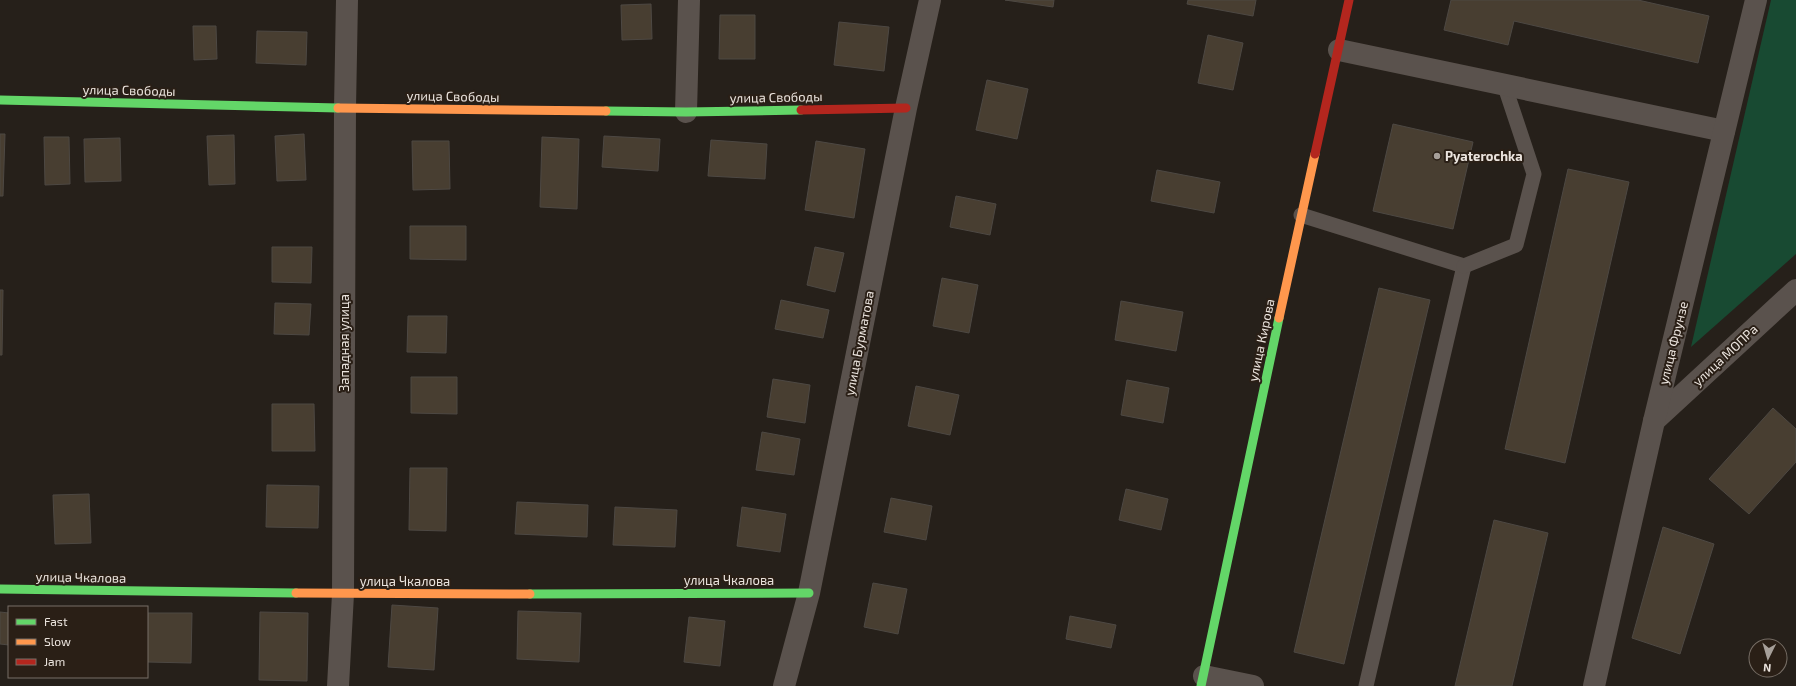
<svg xmlns="http://www.w3.org/2000/svg" width="1796" height="686" viewBox="0 0 1796 686" font-family="'Exo 2',sans-serif">
<rect width="100%" height="100%" fill="#26201a"/>
<!-- green -->
<path fill="#184a32" d="M1771 0H1796V254L1691 347Z"/>
<!-- building -->
<g fill="#483e31" stroke="#4d4843">
<path d="M1005 0H1054L1053 7Z"/>
<path d="M1188 0H1256L1253 16 1187 4Z"/>
<path d="M1451 0H1638L1709 16 1698 63 1514 21 1508 45 1444 30Z"/>
<path d="M651 4 652 39 622 40 621 5Z"/>
<path d="M720 15H755V59H719Z"/>
<path d="M839 22 889 27 884 71 834 65Z"/>
<path d="M193 26H216L217 59 194 60Z"/>
<path d="M257 31 307 32 306 65 256 63Z"/>
<path d="M1208 35 1243 43 1233 90 1198 83Z"/>
<path d="M987 80 1028 89 1017 139 976 130Z"/>
<path d="M1393 124 1473 142 1453 229 1373 211Z"/>
<path d="M0 134H5L3 196H0Z"/>
<path d="M304 134 306 180 277 181 275 136Z"/>
<path d="M234 135 235 184 209 185 207 136Z"/>
<path d="M604 136 660 139 658 171 602 167Z"/>
<path d="M44 137H69L70 184 45 185Z"/>
<path d="M542 137 579 139 577 209 540 207Z"/>
<path d="M120 138 121 181 85 182 84 139Z"/>
<path d="M711 140 767 144 765 179 708 176Z"/>
<path d="M412 141H449L450 189 413 190Z"/>
<path d="M816 141 865 149 854 218 805 210Z"/>
<path d="M1568 169 1629 182 1565 463 1505 449Z"/>
<path d="M1157 170 1220 182 1214 213 1151 201Z"/>
<path d="M956 196 996 204 990 235 950 227Z"/>
<path d="M410 226H466V260L410 259Z"/>
<path d="M272 247H312L311 283 272 282Z"/>
<path d="M815 247 844 253 835 292 807 285Z"/>
<path d="M942 278 978 285 969 333 933 326Z"/>
<path d="M1379 288 1430 300 1344 664 1294 652Z"/>
<path d="M0 290H3L2 355H0Z"/>
<path d="M781 300 829 310 823 338 775 329Z"/>
<path d="M1121 301 1183 312 1176 351 1115 340Z"/>
<path d="M275 303 311 304 309 335 274 334Z"/>
<path d="M408 316H447L446 353 407 352Z"/>
<path d="M411 377H457V414L411 413Z"/>
<path d="M773 379 810 385 805 423 767 417Z"/>
<path d="M1127 380 1169 388 1163 423 1121 415Z"/>
<path d="M916 386 959 395 950 435 908 426Z"/>
<path d="M272 404H314L315 451H272Z"/>
<path d="M1773 408 1796 429V462L1749 514 1709 479Z"/>
<path d="M762 432 800 439 794 475 756 470Z"/>
<path d="M410 468H447L446 531 409 530Z"/>
<path d="M267 485 319 486 318 528 266 527Z"/>
<path d="M1126 489 1168 499 1161 530 1119 520Z"/>
<path d="M89 494 91 543 55 544 53 495Z"/>
<path d="M891 498 932 506 926 540 884 532Z"/>
<path d="M517 502 588 505 587 537 515 534Z"/>
<path d="M615 507 677 510 675 547 613 545Z"/>
<path d="M742 507 786 514 780 552 737 546Z"/>
<path d="M1494 520 1548 533 1512 686H1455Z"/>
<path d="M1663 527 1714 544 1680 654 1632 638Z"/>
<path d="M873 583 907 589 898 634 864 627Z"/>
<path d="M392 605 438 608 434 670 388 667Z"/>
<path d="M518 611 581 613 579 662 517 659Z"/>
<path d="M0 612 9 613V645L0 644Z"/>
<path d="M260 612 308 613 307 681 259 680Z"/>
<path d="M148 613H192L191 663 147 662Z"/>
<path d="M1070 616 1116 625 1111 648 1066 639Z"/>
<path d="M689 617 725 621 720 666 684 662Z"/>
</g>
<g fill="none" stroke-linecap="round" stroke-linejoin="round">
<!-- lane -->
<g stroke="#5a524d" stroke-width="15">
<path d="M1301 215 1464 266 1366 686"/>
<path d="M1464 266 1516 245 1534 174 1504 84"/>
</g>
<!-- street -->
<g stroke="#5a524d" stroke-width="22">
<path d="M1339 50 1724 131"/>
<path d="M686 112 689 0"/>
<path d="M1654 421 1796 290"/>
<path d="M1204 676 1253 686"/>
<path d="M338 686 343 594 345 108 347 0"/>
<path d="M784 686 809 593 906 108 930 0"/>
<path d="M1594 686 1654 421 1756 0"/>
</g>
<!-- fast -->
<g stroke="#63d668" stroke-width="9">
<path d="M0 100 338 108"/>
<path d="M606 111 686 112 801 110"/>
<path d="M0 589 296 593"/>
<path d="M530 594 809 593"/>
<path d="M1201 686 1279 318"/>
</g>
<!-- slow -->
<g stroke="#ff974d" stroke-width="9">
<path d="M338 108 606 111"/>
<path d="M1279 318 1315 154"/>
<path d="M296 593 530 594"/>
</g>
<!-- jam -->
<g stroke="#b3261e" stroke-width="9">
<path d="M801 110 906 108"/>
<path d="M1315 154 1349 0"/>
</g>
</g>
<!-- markers -->
<circle fill="#a69f99" stroke="#2a1f16" stroke-width="1.5" cx="1437" cy="156" r="4"/>
<g text-anchor="middle" dominant-baseline="central" stroke-width="4" stroke-linejoin="round" paint-order="stroke">
<!-- street labels -->
<g font-size="13" fill="#ebe4de" stroke="#2a1f16">
<text transform="translate(129 90) rotate(1)">улица Свободы</text>
<text transform="translate(453 96) rotate(1)">улица Свободы</text>
<text transform="translate(776 97) rotate(-1)">улица Свободы</text>
<text transform="translate(1261 340) rotate(-78)">улица Кирова</text>
<text transform="translate(344 343) rotate(-90)">Западная улица</text>
<text transform="translate(859 343) rotate(-79)">улица Бурматова</text>
<text transform="translate(1673 343) rotate(-76)">улица Фрунзе</text>
<text transform="translate(1725 355) rotate(-43)">улица МОПРа</text>
<text transform="translate(81 577) rotate(1)">улица Чкалова</text>
<text x="729" y="580">улица Чкалова</text>
<text x="405" y="581">улица Чкалова</text>
</g>
<!-- poi labels -->
<g font-size="13" font-weight="bold" fill="#ebe4de" stroke="#2a1f16" text-anchor="start">
<text x="1445" y="156">Pyaterochka</text>
</g>
</g>
<!-- legend -->
<rect x="8" y="606" width="140" height="72" fill="#2a1f16" stroke="#776e66"/>
<rect x="16" y="619" width="20" height="6" fill="#63d668" stroke="#776e66"/>
<text x="44" y="626" font-size="12" fill="#ebe4de">Fast</text>
<rect x="16" y="639" width="20" height="6" fill="#ff974d" stroke="#776e66"/>
<text x="44" y="646" font-size="12" fill="#ebe4de">Slow</text>
<rect x="16" y="659" width="20" height="6" fill="#b3261e" stroke="#776e66"/>
<text x="44" y="666" font-size="12" fill="#ebe4de">Jam</text>
<!-- north arrow -->
<g transform="translate(1768 658) rotate(185)"><circle r="19" fill="#2a1f16" stroke="#776e66"/>
<path d="M0-3L7 15L0 10L-7 15Z" fill="#a69f99"/>
<text y="-6" font-size="11" font-weight="bold" text-anchor="middle" fill="#ebe4de">N</text>
</g>
</svg>
